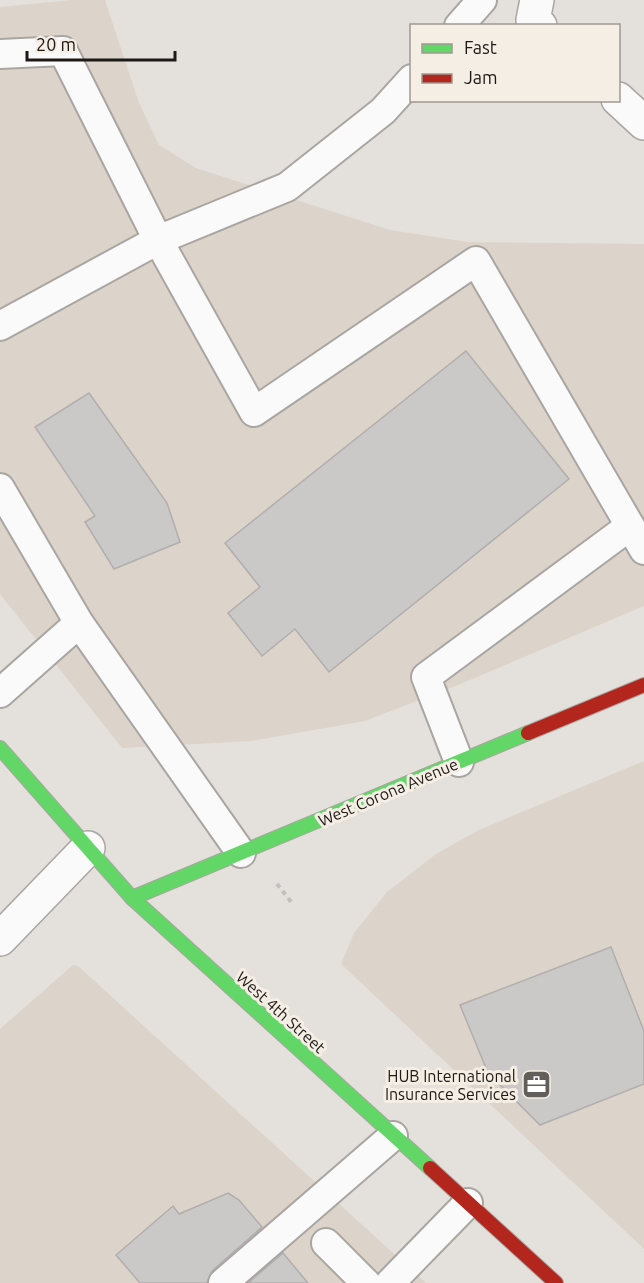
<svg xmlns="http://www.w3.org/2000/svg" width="644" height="1283" viewBox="0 0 644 1283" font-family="Ubuntu,sans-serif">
<rect width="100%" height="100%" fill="#e4e0db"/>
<!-- built -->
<g fill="#dcd4ca">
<path d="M72 0H105L139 103 159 145 196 168 390 230 468 242 644 244V606L458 685 365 721 251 741 122 748 0 594V7Z"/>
<path d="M644 761V1249L341 964 354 933 387 892 436 854 479 830Z"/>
<path d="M73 965 78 966 426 1283H0V1029Z"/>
</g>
<!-- building -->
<g fill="#cbc8c8" stroke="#b1aead" stroke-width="1.5">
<path d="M466 351 569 479 329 672 295 629 262 656 228 613 260 587 225 543Z"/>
<path d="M89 393 167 503 180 542 114 569 85 522 95 516 35 427Z"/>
<path d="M611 947 644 1031V1084L540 1125 488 1073 460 1005Z"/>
<path d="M228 1193 239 1200 262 1227 212 1271 207 1283H140L116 1255 173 1206 179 1214Z"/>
<path d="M283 1253 308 1283H248Z"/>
</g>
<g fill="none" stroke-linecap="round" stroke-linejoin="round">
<defs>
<g id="lane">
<path d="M459 26 482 0"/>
<path d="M0 54 63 51 158 240 0 326"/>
<path d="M412 79 383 111 287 187 158 240 254 412 476 261 644 550"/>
<path d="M0 488 79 623"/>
<path d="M0 693 79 623 241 853"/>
<path d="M459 762 426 677 630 526"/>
<path d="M326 1243 366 1283"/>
<path d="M223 1283 393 1136"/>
<path d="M390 1283 468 1203"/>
</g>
<g id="street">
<path d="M537 0 533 20 540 26"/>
<path d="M618 99 644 123"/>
<path d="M0 939 88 848"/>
</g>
<g id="fast">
<path d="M0 748 132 898 430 1168"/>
<path d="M132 898 528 733"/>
</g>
<g id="jam">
<path d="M528 733 644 685"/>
<path d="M430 1168 556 1283"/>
</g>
</defs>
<!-- lane casing -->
<use href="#lane" stroke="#a9a6a2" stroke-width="32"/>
<!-- street casing -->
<use href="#street" stroke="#a9a6a2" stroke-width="36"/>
<!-- fast casing -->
<use href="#fast" stroke="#a9a6a2" stroke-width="16"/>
<!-- jam casing -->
<use href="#jam" stroke="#a9a6a2" stroke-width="16"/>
<!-- path -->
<path stroke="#c1c0be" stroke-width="4" stroke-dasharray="4.5 4.5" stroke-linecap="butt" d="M277 884 292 903"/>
<!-- lane -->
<use href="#lane" stroke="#fbfafa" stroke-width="28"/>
<!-- street -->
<use href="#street" stroke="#fbfafa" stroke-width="33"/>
<!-- fast -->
<use href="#fast" stroke="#63d668" stroke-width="14"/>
<!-- jam -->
<use href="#jam" stroke="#b3261e" stroke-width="14"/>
</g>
<!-- icons -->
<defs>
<symbol id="office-square" viewBox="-11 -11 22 22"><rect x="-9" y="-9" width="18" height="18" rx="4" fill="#625f5b" stroke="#f5eee4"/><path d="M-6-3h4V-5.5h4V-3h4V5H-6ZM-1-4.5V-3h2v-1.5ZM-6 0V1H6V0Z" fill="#fff"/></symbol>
</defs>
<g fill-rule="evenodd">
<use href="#office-square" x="520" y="1068" width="33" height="33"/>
</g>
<g text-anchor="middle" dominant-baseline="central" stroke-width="6" stroke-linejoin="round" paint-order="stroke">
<!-- street labels -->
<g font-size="16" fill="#1c1916" stroke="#f5eee4">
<text transform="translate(388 792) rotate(-23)">West Corona Avenue</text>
<text transform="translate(281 1012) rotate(42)">West 4th Street</text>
</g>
<!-- poi labels -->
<g font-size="16" fill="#1c1916" stroke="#f5eee4" text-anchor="end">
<text x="516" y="1076">HUB International<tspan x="516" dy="18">Insurance Services</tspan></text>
</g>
</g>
<!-- legend -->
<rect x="410" y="24" width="210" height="78" fill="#f5eee4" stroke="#9e9992" stroke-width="1.5"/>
<rect x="422" y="44" width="30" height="9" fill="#63d668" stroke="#9e9992" stroke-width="1.5"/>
<text x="464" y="54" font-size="18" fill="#1c1916">Fast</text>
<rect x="422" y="74" width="30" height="9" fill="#b3261e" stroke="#9e9992" stroke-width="1.5"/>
<text x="464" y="84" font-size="18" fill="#1c1916">Jam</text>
<!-- scale -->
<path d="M27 51v9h148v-9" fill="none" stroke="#1c1916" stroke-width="3"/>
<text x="36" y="51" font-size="18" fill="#1c1916" stroke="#f5eee4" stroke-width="4.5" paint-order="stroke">20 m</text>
</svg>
